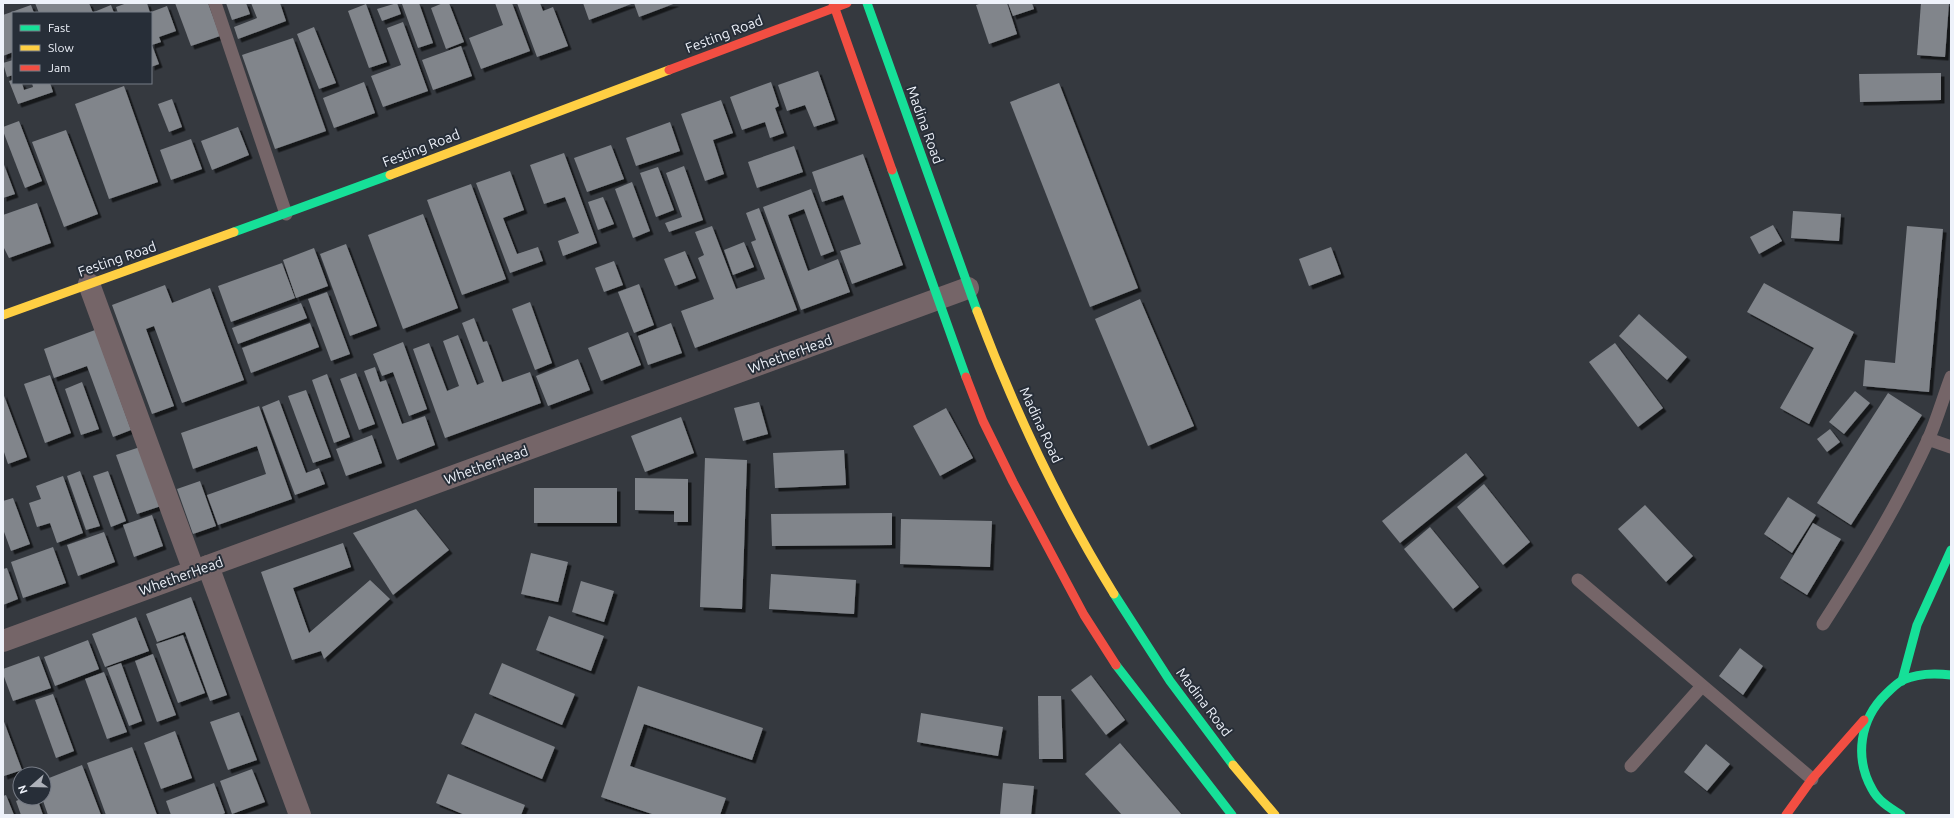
<svg xmlns="http://www.w3.org/2000/svg" width="1954" height="818" viewBox="0 0 1954 818" font-family="Ubuntu,sans-serif">
<defs>
<filter id="shadow"><feDropShadow dx="3.5" dy="3.5" stdDeviation="0" flood-color="#0009"/></filter>
</defs>
<rect width="100%" height="100%" fill="#35393f"/>
<!-- building -->
<g fill="#81858b" filter="url(#shadow)">
<path d="M35 3H89L93 13H39Z"/>
<path d="M127 3H147L150 13H118L116 7Z"/>
<path d="M175 3H208L220 36 191 46Z"/>
<path d="M226 3H246L250 14 232 20Z"/>
<path d="M251 3H280L286 21 238 39 234 27 257 18Z"/>
<path d="M397 3 401 14 382 21 377 9Z"/>
<path d="M419 3 433 43 418 48 402 4Z"/>
<path d="M443 3H449L464 42 446 49 431 8Z"/>
<path d="M495 3H512L530 51 481 69 469 38 503 25Z"/>
<path d="M517 3H540L543 11 553 7 568 46 537 57Z"/>
<path d="M583 3H676L639 17 634 3 589 20Z"/>
<path d="M982 3H1007L1017 34 989 44 976 5Z"/>
<path d="M1008 3H1032L1034 9 1013 16Z"/>
<path d="M1921 3H1949L1945 57 1917 55Z"/>
<path d="M366 4 387 62 369 68 348 11Z"/>
<path d="M31 5 34 13H13V52L3 56V15Z"/>
<path d="M111 5 114 13H94V12Z"/>
<path d="M167 6 176 31 159 37 161 42 152 45 159 64 151 67V12Z"/>
<path d="M403 22 428 91 383 107 371 76 401 65 387 28Z"/>
<path d="M314 27 336 83 319 89 297 34Z"/>
<path d="M293 38 326 131 275 149 242 55Z"/>
<path d="M461 46 472 76 433 90 422 60Z"/>
<path d="M13 60V75L7 77 3 63Z"/>
<path d="M818 71 835 120 814 127 805 105 787 111 778 85Z"/>
<path d="M1941 73V100L1860 102 1859 74Z"/>
<path d="M13 80V83H22L24 90 33 87 32 83H50L53 92 18 104 9 81Z"/>
<path d="M364 82 375 113 334 128 323 98Z"/>
<path d="M771 82 779 106 775 108 784 133 770 138 765 122 742 130 730 97Z"/>
<path d="M1059 83 1138 288 1090 307 1010 102Z"/>
<path d="M124 86 158 182 109 199 75 104Z"/>
<path d="M172 99 182 127 169 132 158 104Z"/>
<path d="M721 100 733 133 713 140 724 174 705 181 681 114Z"/>
<path d="M19 121 42 181 25 188 3 131V127Z"/>
<path d="M670 122 680 151 636 166 626 138Z"/>
<path d="M238 127 249 155 212 170 201 141Z"/>
<path d="M66 130 98 214 64 227 32 142Z"/>
<path d="M191 139 202 169 171 180 160 150Z"/>
<path d="M611 145 624 179 587 192 574 158Z"/>
<path d="M794 146 803 172 757 188 748 162Z"/>
<path d="M564 153 597 243 563 256 558 241 579 233 565 197 544 204 530 165Z"/>
<path d="M863 154 903 265 852 284 840 251 861 244 843 195 822 202 812 172Z"/>
<path d="M3 162 15 194 3 198Z"/>
<path d="M684 166 703 220 669 232 665 223 682 217 666 173Z"/>
<path d="M658 167 674 210 656 217 640 173Z"/>
<path d="M510 171 524 210 503 218 517 254 538 247 543 261 510 273 476 183Z"/>
<path d="M632 182 650 231 633 238 615 189Z"/>
<path d="M471 184 506 279 462 295 427 200Z"/>
<path d="M811 189 834 251 821 256 804 209 788 215 808 271 838 259 850 292 801 310 763 207Z"/>
<path d="M603 197 614 224 598 230 588 202Z"/>
<path d="M37 203 51 243 9 258 3 246V215Z"/>
<path d="M759 208 797 310 695 348 681 311 714 299 698 258 704 255 695 232 712 226 736 289 765 279 751 242 756 240 746 213Z"/>
<path d="M1793 211 1841 214 1839 241 1791 238Z"/>
<path d="M423 214 458 308 403 329 368 235Z"/>
<path d="M1773 225 1782 241 1759 254 1750 237Z"/>
<path d="M1907 226 1943 229 1929 392 1863 386 1865 360 1895 363Z"/>
<path d="M744 242 754 267 733 275 724 250Z"/>
<path d="M346 244 377 326 350 336 320 254Z"/>
<path d="M1331 247 1341 274 1309 286 1299 259Z"/>
<path d="M314 248 328 286 296 298 283 260Z"/>
<path d="M685 251 696 278 675 286 664 259Z"/>
<path d="M614 261 623 285 604 292 595 268Z"/>
<path d="M282 263 295 298 231 322 218 286Z"/>
<path d="M1764 283 1854 332 1809 424 1780 408 1814 348 1747 312Z"/>
<path d="M639 284 654 325 634 333 618 292Z"/>
<path d="M165 285 172 303 210 288 244 380 182 403 154 326 146 329 174 406 152 414 112 305Z"/>
<path d="M327 292 350 354 331 361 308 299Z"/>
<path d="M1140 299 1194 426 1148 446 1095 319Z"/>
<path d="M530 302 552 363 535 370 512 309Z"/>
<path d="M301 303 307 318 238 344 232 328Z"/>
<path d="M1639 314 1687 357 1667 380 1619 336Z"/>
<path d="M474 318 483 342 487 341 502 382 530 372 541 403 445 438 413 349 429 343 447 391 459 386 443 341 458 335 477 385 484 382 462 323Z"/>
<path d="M310 323 319 347 251 373 242 348Z"/>
<path d="M671 323 682 353 648 365 638 336Z"/>
<path d="M95 330 131 430 113 437 87 366 54 378 44 349Z"/>
<path d="M628 332 641 365 601 381 588 348Z"/>
<path d="M403 342 427 409 409 416 393 372 382 376 373 354Z"/>
<path d="M1615 343 1663 408 1638 427 1589 362Z"/>
<path d="M578 359 590 390 548 406 536 376Z"/>
<path d="M375 367 380 382 386 380 402 424 425 416 435 445 397 460 364 371Z"/>
<path d="M356 373 375 424 359 430 340 379Z"/>
<path d="M327 374 350 437 334 443 312 380Z"/>
<path d="M50 375 71 433 45 443 24 384Z"/>
<path d="M82 382 99 429 81 435 65 389Z"/>
<path d="M306 390 331 457 313 463 288 396Z"/>
<path d="M1855 391 1870 403 1844 434 1829 422Z"/>
<path d="M3 393 27 457 8 464 3 449Z"/>
<path d="M1888 393 1922 415 1851 525 1817 503Z"/>
<path d="M279 400 306 473 319 468 325 484 295 495 262 407Z"/>
<path d="M759 402 768 434 743 441 734 408Z"/>
<path d="M259 406 292 499 218 525 207 495 266 474 257 446 193 469 181 433Z"/>
<path d="M946 408 973 458 940 476 913 426Z"/>
<path d="M681 417 694 453 645 472 631 436Z"/>
<path d="M1830 429 1840 442 1827 452 1817 439Z"/>
<path d="M372 435 382 463 346 476 336 449Z"/>
<path d="M140 447 161 506 137 514 116 455Z"/>
<path d="M844 450 846 485 775 488 773 453Z"/>
<path d="M1466 453 1484 475 1400 543 1382 521Z"/>
<path d="M705 458 747 460 742 609 700 607Z"/>
<path d="M80 471 100 526 86 530 67 476Z"/>
<path d="M108 471 126 521 111 527 93 476Z"/>
<path d="M63 476 83 533 57 543 50 523 37 527 29 503 41 499 36 486Z"/>
<path d="M635 478 688 479V522H674V511L635 510Z"/>
<path d="M200 481 216 526 193 534 177 489Z"/>
<path d="M1484 484 1530 542 1503 565 1457 507Z"/>
<rect x="534" y="488" width="83" height="35"/>
<path d="M1788 497 1816 515 1792 553 1764 534Z"/>
<path d="M13 498 30 544 11 551 3 529V501Z"/>
<path d="M1645 505 1693 556 1666 582 1618 529Z"/>
<path d="M416 509 449 550 393 595 353 533Z"/>
<path d="M892 513V545L772 546 771 514Z"/>
<path d="M152 515 163 546 134 557 123 525Z"/>
<path d="M901 519 992 521 990 567 900 564Z"/>
<path d="M1813 523 1841 539 1807 595 1780 578Z"/>
<path d="M1430 527 1479 587 1453 609 1404 549Z"/>
<path d="M104 532 115 562 78 576 67 545Z"/>
<path d="M343 543 351 567 293 588 309 633 370 580 390 599 324 659 321 651 292 660 261 572Z"/>
<path d="M53 547 66 583 23 598 11 562Z"/>
<path d="M531 553 568 562 558 602 521 594Z"/>
<path d="M7 568 18 599 3 605V569Z"/>
<path d="M771 574 856 580 854 614 769 609Z"/>
<path d="M581 581 614 591 604 622 572 612Z"/>
<path d="M191 597 227 695 210 701 185 632 157 642 146 614Z"/>
<path d="M549 616 604 636 591 671 536 650Z"/>
<path d="M136 617 149 651 105 667 92 634Z"/>
<path d="M183 635 205 693 178 703 156 644Z"/>
<path d="M88 640 99 669 55 686 44 657Z"/>
<path d="M1740 648 1763 666 1743 695 1719 676Z"/>
<path d="M153 654 176 715 157 722 135 661Z"/>
<path d="M39 656 51 688 13 701 3 674V669Z"/>
<path d="M121 663 142 721 129 726 107 668Z"/>
<path d="M502 663 575 694 562 725 489 694Z"/>
<path d="M104 672 127 732 107 739 85 679Z"/>
<path d="M1091 675 1125 720 1106 735 1071 690Z"/>
<path d="M638 686 763 728 752 760 644 724 630 766 726 798 720 815H655L601 797Z"/>
<path d="M53 694 74 751 56 758 35 700Z"/>
<path d="M1038 696H1061L1063 759H1039Z"/>
<path d="M239 712 257 760 228 770 210 722Z"/>
<path d="M475 713 555 747 542 779 461 744Z"/>
<path d="M921 713 1003 727 998 756 917 742Z"/>
<path d="M3 719 22 770 4 776 3 772Z"/>
<path d="M175 731 192 778 161 789 144 743Z"/>
<path d="M1120 743 1182 815H1122L1085 774Z"/>
<path d="M1706 744 1730 764 1707 791 1684 772Z"/>
<path d="M132 747 157 815H106L87 763Z"/>
<path d="M82 765 101 815H48L42 798H44V780Z"/>
<path d="M252 769 265 802 232 814 220 781Z"/>
<path d="M448 774 525 805 521 815H465L436 803Z"/>
<path d="M214 783 225 813 221 815H171L166 801Z"/>
<path d="M1003 783 1034 786 1031 815H1000Z"/>
<path d="M6 795 14 815H3V796Z"/>
<path d="M23 798H37L43 815H21L16 801Z"/>
</g>
<g fill="none" stroke-linecap="round" stroke-linejoin="round">
<!-- lane -->
<g stroke="#756568" stroke-width="13">
<path d="M215 3 286 214"/>
<path d="M1928 439 1951 447"/>
<path d="M1578 580 1812 779"/>
<path d="M1823 624C1861 565 1898 505 1928 440 1937 420 1943 398 1951 377"/>
<path d="M1631 766 1702 686"/>
</g>
<!-- street -->
<g stroke="#756568" stroke-width="22">
<path d="M89 284 194 571"/>
<path d="M208 566 300 815"/>
<path d="M3 641 968 288"/>
</g>
<!-- fast -->
<g stroke="#16e098" stroke-width="9">
<path d="M867 3 977 311"/>
<path d="M892 170 966 377"/>
<path d="M234 232 390 175"/>
<path d="M1114 594 1170 681 1233 765"/>
<path d="M1116 665 1232 815"/>
<path d="M1902 681 1917 625 1951 550"/>
<path d="M1901 815C1890 808 1878 801 1872 789 1854 757 1860 719 1886 694 1891 689 1897 683 1903 680 1918 673 1935 673 1951 675"/>
</g>
<!-- slow -->
<g stroke="#ffcf43" stroke-width="9">
<path d="M390 175 669 70"/>
<path d="M977 311C1014 409 1059 505 1114 594"/>
<path d="M3 315 234 232"/>
<path d="M1233 765 1275 815"/>
</g>
<!-- jam -->
<g stroke="#f24e42" stroke-width="9">
<path d="M833 3 892 170"/>
<path d="M669 70 847 3"/>
<path d="M966 377 983 421 1013 482 1084 615 1116 665"/>
<path d="M1786 815 1812 779 1864 720"/>
</g>
</g>
<g text-anchor="middle" dominant-baseline="central" stroke-width="4" stroke-linejoin="round" paint-order="stroke">
<!-- street labels -->
<g font-size="14" fill="#eef2fa" stroke="#272e38">
<text transform="translate(724 34) rotate(-21)">Festing Road</text>
<text transform="translate(925 125) rotate(70)">Madina Road</text>
<text transform="translate(421 148) rotate(-21)">Festing Road</text>
<text transform="translate(117 259) rotate(-19)">Festing Road</text>
<text transform="translate(790 354) rotate(-20)">WhetherHead</text>
<text transform="translate(1041 425) rotate(65)">Madina Road</text>
<text transform="translate(486 465) rotate(-20)">WhetherHead</text>
<text transform="translate(181 576) rotate(-20)">WhetherHead</text>
<text transform="translate(1204 702) rotate(53)">Madina Road</text>
</g>
</g>
<!-- border -->
<rect width="1954" height="818" fill="none" stroke="#eef2fa" stroke-width="8"/>
<!-- legend -->
<rect x="12" y="12" width="140" height="72" fill="#272e38" stroke="#777c86"/>
<rect x="20" y="25" width="20" height="6" fill="#16e098" stroke="#777c86"/>
<text x="48" y="32" font-size="12" fill="#eef2fa">Fast</text>
<rect x="20" y="45" width="20" height="6" fill="#ffcf43" stroke="#777c86"/>
<text x="48" y="52" font-size="12" fill="#eef2fa">Slow</text>
<rect x="20" y="65" width="20" height="6" fill="#f24e42" stroke="#777c86"/>
<text x="48" y="72" font-size="12" fill="#eef2fa">Jam</text>
<!-- north arrow -->
<g transform="translate(32 786) rotate(250)"><circle r="19" fill="#272e38" stroke="#777c86"/>
<path d="M0-3L7 15L0 10L-7 15Z" fill="#adb1b9"/>
<text y="-6" font-size="11" font-weight="bold" text-anchor="middle" fill="#eef2fa">N</text>
</g>
</svg>
